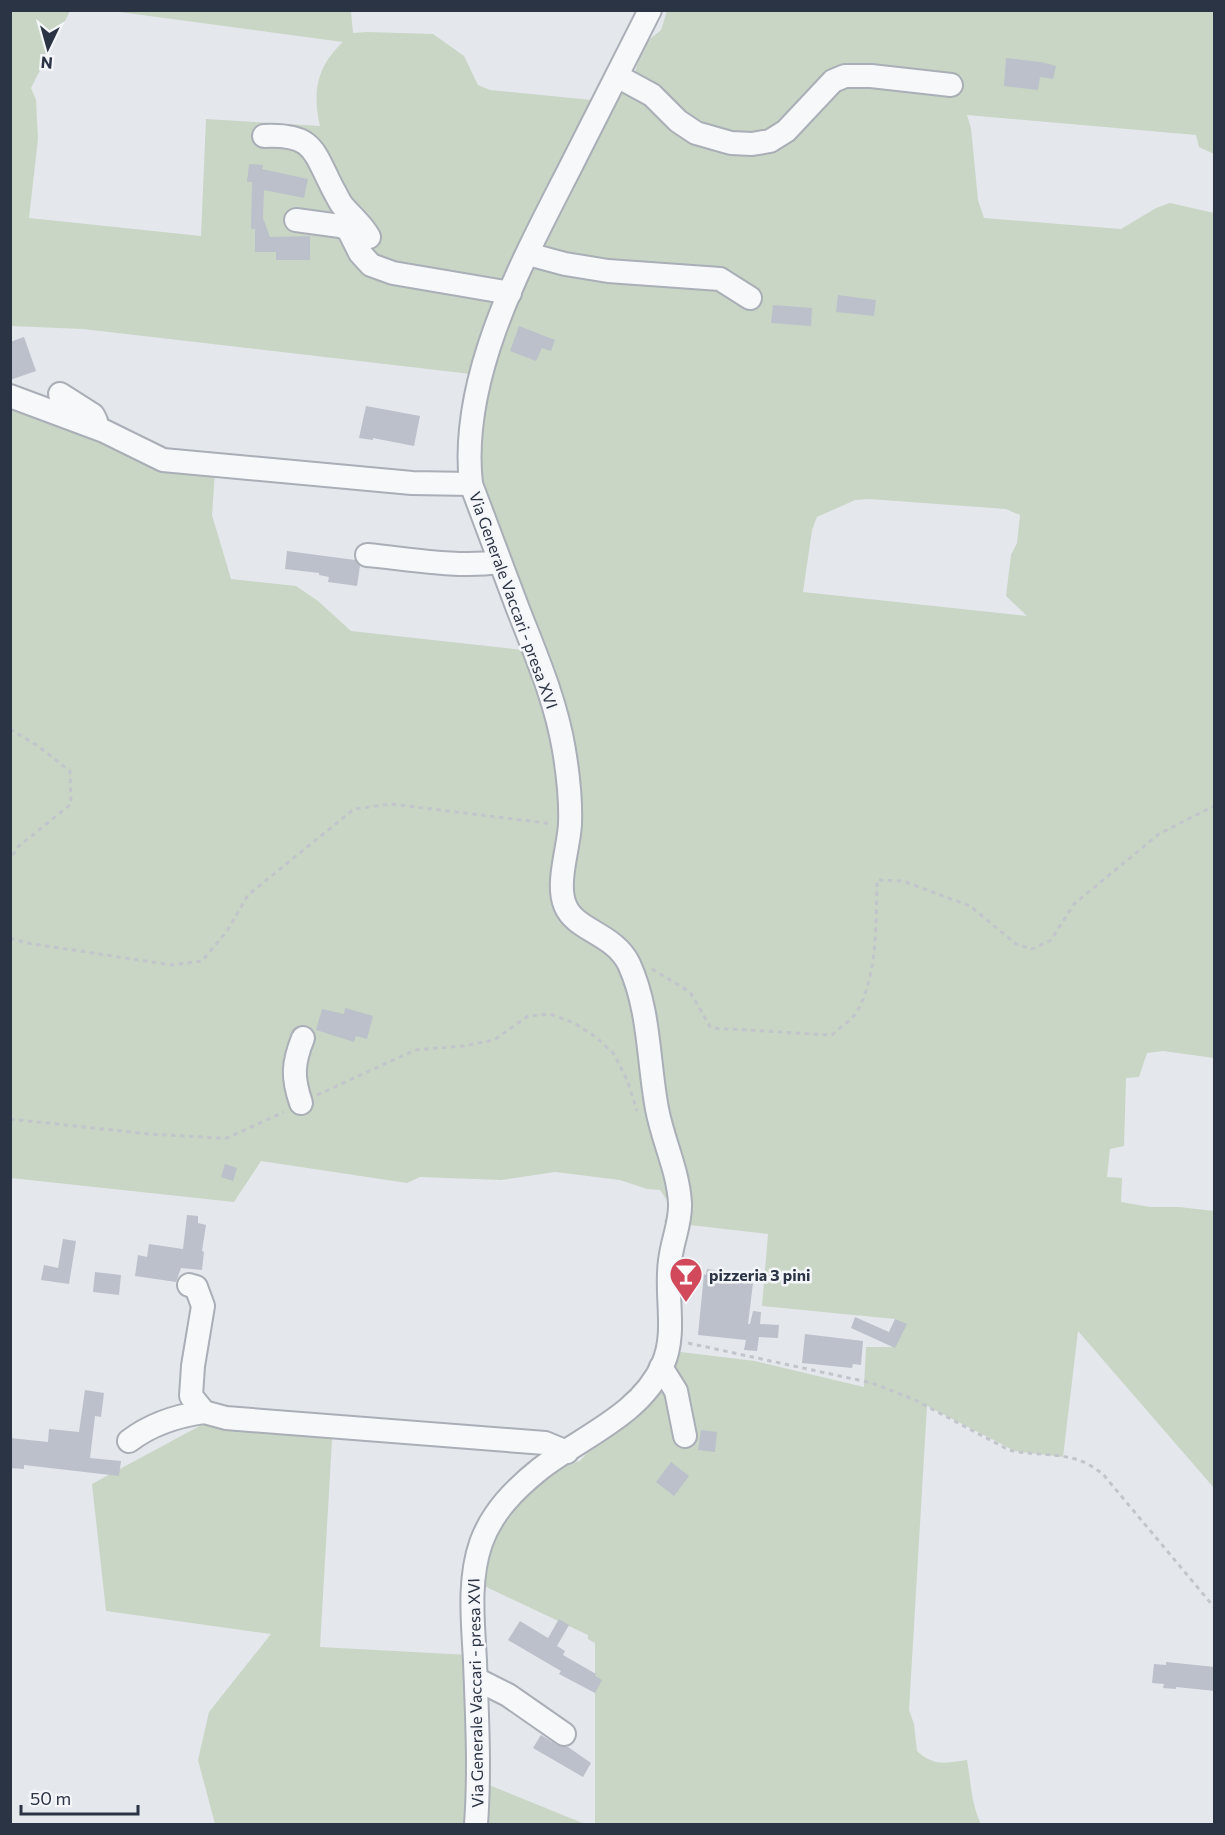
<svg xmlns="http://www.w3.org/2000/svg" width="1225" height="1835" viewBox="0 0 1225 1835" font-family="Commissioner,sans-serif">
<rect width="100%" height="100%" fill="#e4e7ec"/>
<!-- green -->
<g fill="#c9d6c5" fill-rule="evenodd">
<path d="M11 11H70L31 88 36 100 38 139 29 218 201 236 206 119 320 126C312 92 317 66 343 42L112 11H351L353 33 367 32 433 34 464 56 478 85 490 90 602 101 633 77 642 51 650 39 661 30 667 11H1214V154L1199 147 1196 135 967 115 971 128 978 200 984 218 1121 229 1156 208 1170 203 1214 213V1058L1163 1051 1147 1053 1139 1077 1126 1078 1124 1146 1110 1149 1107 1177 1122 1178 1121 1202 1150 1207H1179L1214 1211V1488L1078 1331 1063 1457 1015 1451 927 1406 909 1710 914 1724 917 1751C935 1767 945 1763 967 1760 971 1781 971 1804 981 1824H595V1643L588 1639V1635L480 1584 494 1533 511 1513 519 1498 549 1470 580 1461 658 1369 656 1349 755 1361 864 1387 866 1347H894L895 1319 762 1306 768 1234 664 1222 671 1206 660 1190 647 1189 620 1180 555 1172 501 1180 420 1177 407 1183 261 1161 234 1202 11 1178V404L215 472 212 515 231 579 296 586 318 601 351 631 523 650 474 477 488 376 83 329 11 326ZM869 499 1006 509 1020 515 1017 543 1011 555 1006 596 1027 616 803 592 812 530 817 517 855 500Z"/>
<path d="M220 1415 333 1423 320 1647 469 1655 489 1785 585 1824H215L198 1760 209 1712 271 1634 106 1611 92 1484Z"/>
</g>
<!-- building -->
<g fill="#bbc0ca">
<path d="M1006 58 1041 62 1056 66 1053 79 1040 77 1038 90 1004 86Z"/>
<path d="M249 164 263 165 262 169 308 179 304 198 264 190 263 218 270 237 310 236V260H276V252H255V229H251L252 182H247Z"/>
<path d="M838 295 876 300 874 316 836 312Z"/>
<path d="M773 305 812 308 811 326 771 323Z"/>
<path d="M519 326 555 340 551 351 542 348 536 361 510 351Z"/>
<path d="M24 337 36 371 10 380V342Z"/>
<path d="M366 406 420 416 414 446 373 438V440L359 438Z"/>
<path d="M287 551 355 560 360 566 357 586 328 582 329 577 319 575V573L285 569Z"/>
<path d="M345 1008 373 1016 367 1039 356 1036 354 1042 316 1030 322 1009 344 1014Z"/>
<path d="M225 1164 237 1168 233 1181 221 1177Z"/>
<path d="M187 1215 198 1216V1223L206 1225 202 1251 204 1252 202 1270 181 1268 176 1282 135 1276 138 1255 147 1257 149 1244 183 1249Z"/>
<path d="M63 1239 76 1241 69 1284 41 1280 44 1265 58 1268Z"/>
<path d="M707 1269 754 1275 748 1324H750L753 1311 761 1312 760 1324 779 1325 778 1338 759 1337 757 1351 744 1350 746 1340 698 1335 704 1274 706 1275Z"/>
<path d="M95 1272 121 1275 119 1295 93 1292Z"/>
<path d="M855 1317 889 1332 895 1319 907 1324 895 1348 851 1328Z"/>
<path d="M805 1334 863 1341 861 1365 853 1364 852 1368 802 1363Z"/>
<path d="M85 1390 104 1393 101 1417 95 1416 90 1458 121 1461 119 1476 24 1465V1469L10 1468V1438L48 1442 49 1429 79 1432Z"/>
<path d="M701 1430 717 1432 715 1452 698 1450Z"/>
<path d="M671 1462 689 1476 674 1496 656 1482Z"/>
<path d="M559 1619 569 1625 557 1646 565 1651 563 1655 596 1674 595 1676 602 1680 595 1693 559 1674 561 1671 508 1640 520 1621 548 1638Z"/>
<path d="M1166 1662 1215 1667V1691L1176 1687V1689L1163 1688 1164 1684 1152 1683 1154 1664 1166 1665Z"/>
<path d="M541 1735 557 1745 568 1747 591 1763 583 1777 533 1748Z"/>
</g>
<g fill="none" stroke-linecap="round" stroke-linejoin="round">
<defs>
<g id="minor">
<path d="M617 76 652 95 678 121 696 133 731 143 752 144 770 141 786 131 833 81 845 76H871L951 85"/>
<path d="M264 136C314 134 313 150 333 189 336 194 339 201 342 205 351 216 362 224 369 237"/>
<path d="M296 220 340 226 348 229 360 253 371 265 393 273 510 293"/>
<path d="M528 254 565 264 608 271 720 279 750 298"/>
<path d="M60 394 93 415 96 421"/>
<path d="M10 396 104 431 163 460 412 483 471 484"/>
<path d="M367 555C411 559 456 568 500 562"/>
<path d="M301 1103C292 1077 293 1063 303 1038"/>
<path d="M189 1285 196 1287 203 1306 193 1366 191 1396 204 1412 226 1418 545 1443 567 1452"/>
<path d="M661 1367 676 1391 685 1436"/>
<path d="M129 1441C151 1424 176 1416 204 1412"/>
<path d="M476 1679 508 1695 564 1734"/>
<path d="M476 1824C480 1770 477 1716 475 1661 473 1623 468 1580 481 1543 492 1512 515 1489 540 1469 581 1437 641 1415 663 1364 677 1333 665 1294 670 1261 672 1241 681 1223 680 1203 678 1170 663 1141 657 1109 648 1061 650 1010 629 964 614 933 575 931 565 905 556 883 569 847 570 824 571 799 568 774 564 750 556 701 536 655 518 609 502 567 487 526 471 484 459 377 522 262 569 170 596 117 623 64 650 10"/>
</g>
</defs>
<!-- minor casing -->
<use href="#minor" stroke="#a9aeb7" stroke-width="26"/>
<!-- path -->
<g stroke="#c2c5cb" stroke-width="3" stroke-dasharray="4.5 4.5" stroke-linecap="butt">
<path d="M10 729 38 746 70 771 71 804 19 846 10 859"/>
<path d="M10 938 27 943 172 965 202 961 227 931 248 895 354 809 391 804 546 823 550 826"/>
<path d="M652 969 690 992 711 1028 832 1035C839 1028 851 1021 856 1013 878 977 876 921 877 880L903 881 970 906 1016 944 1032 949 1051 940 1074 904 1159 834 1214 806"/>
<path d="M317 1095 415 1050 463 1046 494 1040 528 1016 550 1014 574 1023 596 1037 614 1054 628 1082 637 1111"/>
<path d="M10 1119 149 1134 218 1138H227L284 1112"/>
<path d="M688 1343 872 1383 913 1399 1009 1450C1032 1456 1058 1452 1081 1461 1088 1463 1095 1469 1102 1473L1214 1607"/>
</g>
<!-- minor -->
<use href="#minor" stroke="#f7f8fa" stroke-width="22"/>
</g>
<!-- icons -->
<defs>
<symbol id="bar-pin" viewBox="-11 -11 22 30"><path d="M0 17L-7.5 6A9.5 9.5 0 1 1 7.5 6Z" fill="#d1495b" stroke="#f4f6f9"/><path d="M-6-5H6L.8 .8V4.5H3.5V6h-7V4.5H-.8V.8Z" fill="#fff"/></symbol>
</defs>
<g fill-rule="evenodd">
<use href="#bar-pin" x="667" y="1255" width="38" height="52"/>
</g>
<g text-anchor="middle" dominant-baseline="central" stroke-width="5" stroke-linejoin="round" paint-order="stroke">
<!-- street labels -->
<g font-size="16" fill="#2b3445" stroke="#f4f6f9">
<text transform="translate(514 600) rotate(70)">Via Generale Vaccari - presa XVI</text>
<text transform="translate(475 1693) rotate(-91)">Via Generale Vaccari - presa XVI</text>
</g>
<!-- poi labels -->
<g font-size="16" font-weight="bold" fill="#2b3445" stroke="#f4f6f9" text-anchor="start">
<text x="709" y="1274">pizzeria 3 pini</text>
</g>
</g>
<!-- border -->
<rect width="1225" height="1835" fill="none" stroke="#2b3445" stroke-width="24"/>
<!-- north arrow -->
<g transform="translate(48 48) rotate(185)" stroke="#f4f6f9" stroke-width="4.5" paint-order="stroke">
<path d="M0-4.5L10 22L0 15L-10 22Z" fill="#2b3445"/>
<text y="-9" font-size="16" font-weight="bold" text-anchor="middle" fill="#2b3445">N</text>
</g>
<!-- scale -->
<path d="M21 1805v9h117v-9" fill="none" stroke="#2b3445" stroke-width="3"/>
<text x="30" y="1805" font-size="18" fill="#2b3445" stroke="#f4f6f9" stroke-width="4.5" paint-order="stroke">50 m</text>
</svg>
